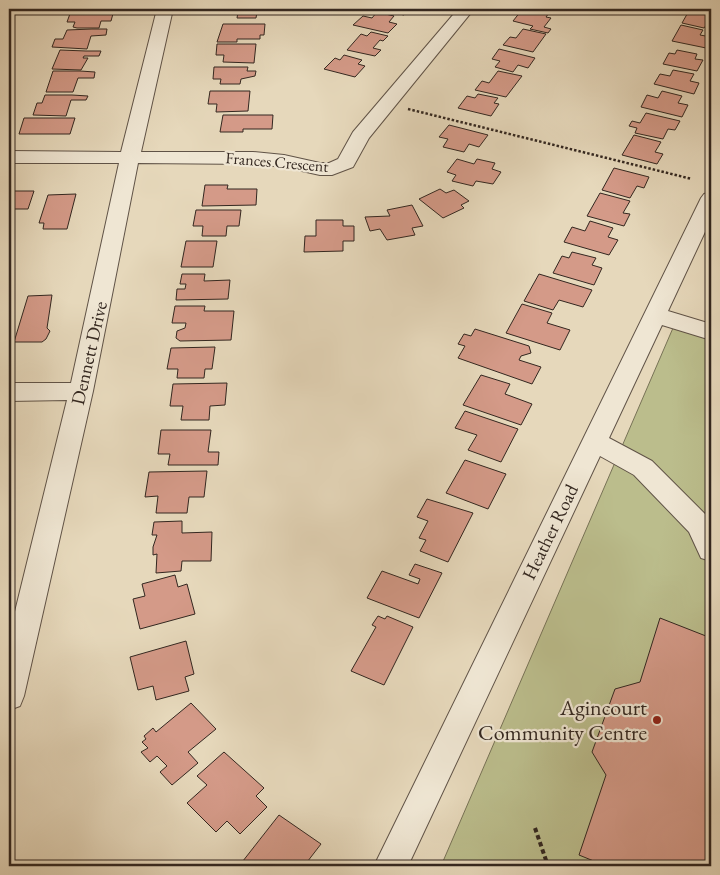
<svg xmlns="http://www.w3.org/2000/svg" width="720" height="875" viewBox="0 0 720 875" font-family="'EB Garamond',serif">
<rect width="100%" height="100%" fill="#e6d8bb"/>
<filter id="stains"><feTurbulence type="fractalNoise" baseFrequency=".004" numOctaves="4"/><feColorMatrix values="0 0 0 0 .2 0 0 0 0 .09 0 0 0 0 .02 0 0 0 .5 -.17"/></filter>
<radialGradient id="worn" r=".72"><stop offset=".6" stop-color="#630" stop-opacity="0"/><stop offset="1" stop-color="#630" stop-opacity=".3"/></radialGradient>
<!-- green -->
<path fill="#bbbd8c" stroke="#777256" d="M676 321 711 331V866H441Z"/>
<!-- building -->
<g fill="#d49a88" stroke="#332720">
<path d="M230 9H267L266 12H257L256 18H237L238 12H229Z"/>
<path d="M375 9H410L404 15Z"/>
<path d="M531 9 549 13 546 17 551 18 544 27 551 29 548 33 530 29 533 26 513 21 521 11 528 13Z"/>
<path d="M690 9 711 13V24H707L704 28 682 23Z"/>
<path d="M114 10 111 21H101L99 28H77L73 27 75 22H67L71 11Z"/>
<path d="M377 12 394 16 389 22 397 24 388 33 353 25 363 16 372 18Z"/>
<path d="M223 24H265L264 35H260V39H237V42H217Z"/>
<path d="M681 25 703 30 700 35 711 37V49L672 41Z"/>
<path d="M92 29H107L106 35 91 36 87 49 52 47 55 39H63L67 30Z"/>
<path d="M523 29 546 34 533 52 503 45 510 37 516 38Z"/>
<path d="M371 32 388 36 383 41 380 40 373 48 381 50 375 56 347 50 361 34 367 36Z"/>
<path d="M217 44H256L254 63 223 62 224 55H216Z"/>
<path d="M499 49 535 58 528 68 518 65 513 72 495 67 500 61 492 59Z"/>
<path d="M60 50 86 51H101L99 56H84L83 58H88L81 70 52 69Z"/>
<path d="M677 50 697 54 695 59 703 60 697 71 663 64 669 53 675 54Z"/>
<path d="M344 55 362 60 358 64 365 66 355 77 324 69 335 58 340 60Z"/>
<path d="M214 67H248L247 71H256L255 76 241 79 240 84H220L221 79H213Z"/>
<path d="M673 70 694 74 690 81 699 83 694 94 654 84 660 74 670 76Z"/>
<path d="M53 71H80L95 72 94 78H78L73 92H46Z"/>
<path d="M498 71 522 76 506 97 475 90 482 81 489 83Z"/>
<path d="M210 91H250L248 111 216 112 217 104H208Z"/>
<path d="M662 91 682 96 678 103 688 105 682 117 641 107 647 95 658 98Z"/>
<path d="M478 94 498 98 494 103 499 104 491 116 458 108 467 96 475 98Z"/>
<path d="M45 95H72L88 96 86 100H71L66 116 33 115 37 103H42Z"/>
<path d="M646 113 680 121 675 130 668 129 663 139 635 133 637 128 629 126 632 121 640 123Z"/>
<path d="M223 115H273L272 129H243V132H220Z"/>
<path d="M24 118H75L70 134H19Z"/>
<path d="M449 125 488 135 479 147 469 144 464 152 443 147 448 139 439 137Z"/>
<path d="M634 135 661 142 655 152 663 154 657 164 622 155Z"/>
<path d="M457 159 474 164 477 159 495 163 492 169 501 172 493 184 476 181 473 186 452 181 456 175 447 172Z"/>
<path d="M614 168 649 177 644 188 637 186 630 198 602 190Z"/>
<path d="M205 185H228L227 189H257L256 205 202 206Z"/>
<path d="M440 189 446 193 454 190 469 201 461 205 464 208 443 218 419 199Z"/>
<path d="M9 191H34L28 209H9Z"/>
<path d="M600 193 630 201 623 213 630 214 624 226 587 216Z"/>
<path d="M76 194 67 229H43L44 223H39L48 195Z"/>
<path d="M412 205 423 226 412 228 415 235 387 240 380 229 370 231 365 217 390 216 387 210Z"/>
<path d="M196 210H241L239 226H227L226 236H202L203 226H193Z"/>
<path d="M316 220H343V226H354V241H343V251L304 252 305 236H316Z"/>
<path d="M590 221 613 228 608 237 618 240 609 255 564 242 572 227 585 231Z"/>
<path d="M186 241H217L213 267H181Z"/>
<path d="M572 252 596 258 592 265 602 268 594 285 553 273 562 256 569 258Z"/>
<path d="M182 274H205L204 281 230 280 228 299 176 300 177 289H185L186 284H180Z"/>
<path d="M539 274 592 290 583 307 559 300 553 310 524 301Z"/>
<path d="M52 295 47 328 50 331 46 339 42 342H14L28 296Z"/>
<path d="M522 304 552 313 547 323 570 330 560 350 506 333Z"/>
<path d="M175 306H205L204 311H234L231 340 180 341 176 338 177 331 185 328 186 323H172Z"/>
<path d="M475 329 529 346 531 353 521 356 519 360 541 367 532 384 458 358 465 346 458 344 464 334 471 336Z"/>
<path d="M215 347 212 369H205L204 378H177L178 369H167L171 348Z"/>
<path d="M481 375 510 384 505 394 532 404 521 425 463 405Z"/>
<path d="M227 383 225 405 210 406 209 420H181L183 406H170L173 384Z"/>
<path d="M465 411 518 429 501 462 468 450 477 435 455 428Z"/>
<path d="M161 430H211L208 452H219L218 465H168L170 454H158Z"/>
<path d="M465 460 506 474 488 509 446 493Z"/>
<path d="M207 471 204 497H189L187 513H156L158 496 145 497 149 472Z"/>
<path d="M427 499 473 513 448 562 420 551 426 540 419 538 428 521 417 517Z"/>
<path d="M182 521V533L212 532 211 561H182L181 571 156 573 157 554 153 555V547L157 535H152L154 522Z"/>
<path d="M415 564 442 573 419 618 367 598 382 571 418 584 420 579 409 575Z"/>
<path d="M175 575 178 587 187 584 195 614 140 629 133 599 145 596 142 584Z"/>
<path d="M378 616 385 619 387 616 413 627 384 685 351 671 376 627 372 625Z"/>
<path d="M660 618 711 638V866H600L601 864 579 855 606 775 592 752 615 689 640 682Z"/>
<path d="M186 641 194 674 185 677 189 691 156 700 153 686 138 690 130 657Z"/>
<path d="M191 703 216 729 188 752 198 763 172 785 160 772 167 766 157 756 150 762 141 752 148 748 142 742 146 739 144 736 153 728 156 732Z"/>
<path d="M224 752 264 788 256 796 267 807 240 834 227 821 216 832 187 803 207 785 197 776Z"/>
<path d="M279 815 321 844 304 866H239Z"/>
</g>
<g fill="none" stroke-linecap="round" stroke-linejoin="round">
<defs>
<g id="minor">
<path d="M157 9H173L141 152H253L284 155 320 163H329L338 159 353 132 458 9H474L369 138 353 167 332 175H320L284 167 253 164 138 163 93 391 24 696 20 706 9 710V636L67 400 9 401V383H71L119 163H9V151L121 152Z"/>
<path d="M711 192V219L668 311 711 324V340L662 325 609 438 652 461 708 517 711 523V561L701 558 689 532 634 475 600 456 408 866H374L701 198 704 194Z"/>
</g>
</defs>
<!-- minor casing -->
<use href="#minor" stroke="#605347" stroke-width="2"/>
<!-- path-far1 -->
<path stroke="#332720" stroke-width="2.5" stroke-dasharray="2.5 2" stroke-linecap="butt" d="M408 109 692 179"/>
<!-- path -->
<path stroke="#332720" stroke-width="4" stroke-dasharray="4.5 3" stroke-linecap="butt" d="M535 828 548 866"/>
<!-- minor -->
<use href="#minor" fill="#efe6d3" fill-rule="evenodd"/>
</g>
<!-- markers -->
<circle fill="#8f2418" stroke="#efe6d3" stroke-width="2" cx="657" cy="720" r="5"/>
<g text-anchor="middle" dominant-baseline="central" stroke-width="4.5" stroke-linejoin="round" paint-order="stroke">
<!-- far-street labels -->
<g font-size="16" fill="#332720" stroke="#efe6d3">
<text transform="translate(277 162) rotate(5)">Frances Crescent</text>
</g>
<!-- street labels -->
<g font-size="19" fill="#332720" stroke="#efe6d3">
<text transform="translate(89 353) rotate(-77)">Dennett Drive</text>
<text transform="translate(550 532) rotate(-64)">Heather Road</text>
</g>
<!-- near-poi labels -->
<g font-size="22" fill="#332720" stroke="#efe6d3" text-anchor="end">
<text x="647" y="707">Agincourt<tspan x="647" dy="25">Community Centre</tspan></text>
</g>
</g>
<!-- margin -->
<rect width="720" height="875" fill="none" stroke="#e6d8bb" stroke-width="30"/>
<rect x="10" y="10" width="700" height="855" fill="none" stroke="#332720" stroke-width="2.5"/>
<rect x="15" y="15" width="690" height="845" fill="none" stroke="#332720"/>
<rect width="100%" height="100%" filter="url(#stains)"/>
<rect width="100%" height="100%" fill="url(#worn)"/>
</svg>
